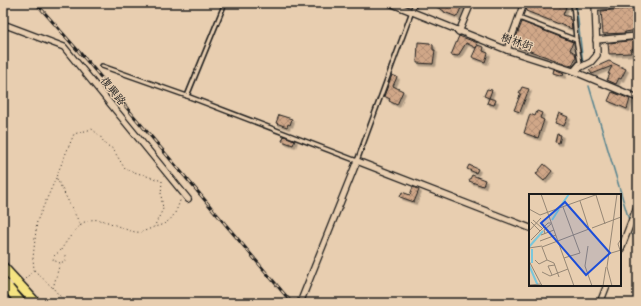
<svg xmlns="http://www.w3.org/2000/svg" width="641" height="306" viewBox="0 0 641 306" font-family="'Balsamiq Sans','LXGW WenKai TC',sans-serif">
<defs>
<pattern id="building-cross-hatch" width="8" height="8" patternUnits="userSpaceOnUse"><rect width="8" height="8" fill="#d0a788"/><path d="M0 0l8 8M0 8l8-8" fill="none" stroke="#b28f75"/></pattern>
<filter id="shadow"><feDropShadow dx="2.5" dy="2.5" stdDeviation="0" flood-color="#0004"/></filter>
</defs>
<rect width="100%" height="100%" fill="#e8ceb0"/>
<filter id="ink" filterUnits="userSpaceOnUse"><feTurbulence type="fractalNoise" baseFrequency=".025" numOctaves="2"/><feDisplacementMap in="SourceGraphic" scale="8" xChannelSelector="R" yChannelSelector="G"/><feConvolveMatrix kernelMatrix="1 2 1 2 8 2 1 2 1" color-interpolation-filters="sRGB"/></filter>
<g filter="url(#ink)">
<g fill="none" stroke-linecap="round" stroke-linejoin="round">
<!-- stream -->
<g stroke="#55838f" stroke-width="1.5">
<path d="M576 3 583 64"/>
<path d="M589 86 629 220"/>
<path d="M633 233 638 251"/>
</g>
</g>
<!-- building -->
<g fill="url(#building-cross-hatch)" stroke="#1c1c1c" filter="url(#shadow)">
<path d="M431 3H463L457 17 444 12V11Z"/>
<path d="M528 3H560L559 4 566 7 563 15 570 17 569 19 571 20 572 29 526 11Z"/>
<path d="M638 8V30L625 32V33L603 34 601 11Z"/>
<path d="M522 22 573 42 570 50 575 53 576 57 572 66 513 45Z"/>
<path d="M459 36 478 43 477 45 484 47 483 51 488 53 485 62 472 57 477 46 476 48 466 43 458 56 451 55Z"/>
<path d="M638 40V49H630L631 53 609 54 608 43Z"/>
<path d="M418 42 430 43V44L433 45V50H435L433 64 417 63Z"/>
<path d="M609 61 626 69 621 79 619 78 616 84 607 80 610 74H608L612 66 592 74 589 70Z"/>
<path d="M554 69 564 73 563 76 553 73Z"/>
<path d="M392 75 397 77 393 86 403 91 397 105 389 101 390 99 384 96Z"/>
<path d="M522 87 529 89 520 112 514 110 521 93H519Z"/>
<path d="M487 89 492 90 489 98 484 96Z"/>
<path d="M612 92 630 99 627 109 608 101Z"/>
<path d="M489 98 496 100 494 105 487 103Z"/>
<path d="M537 111 542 113 540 118 544 120 538 138 524 133 530 114 535 116Z"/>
<path d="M559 113 568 117 564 126 555 123Z"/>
<path d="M279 115 292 119 290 125 288 124 287 127 276 123Z"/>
<path d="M557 134 561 135 559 143 555 142Z"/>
<path d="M284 136 295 140 293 145 282 141Z"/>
<path d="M544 164 552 171 544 181 536 174Z"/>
<path d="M469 165 478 169 476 173 467 169Z"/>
<path d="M472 175 485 180 483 186 469 181Z"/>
<path d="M413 187 419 190 414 202 400 197 402 192 410 195Z"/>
</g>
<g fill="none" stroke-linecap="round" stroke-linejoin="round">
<defs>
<g id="lane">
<path d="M225 3 187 96 357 161 415 3"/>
<path d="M573 3 576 40 580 62 575 68"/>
<path d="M519 18 576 40"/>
<path d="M102 66 187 96"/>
</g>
<g id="street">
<path d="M390 3 507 50 573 71 638 98"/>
<path d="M596 7 638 4"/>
<path d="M3 24 64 47 188 199"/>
<path d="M459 32 471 3"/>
<path d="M596 40 638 36"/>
<path d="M507 50 524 3"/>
<path d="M573 71 591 62 597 55 595 3"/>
<path d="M620 251 638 204"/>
<path d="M3 297 7 287 15 279"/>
<path d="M300 303 357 161 530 228"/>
<path d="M600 303 607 285"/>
</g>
<g id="primary">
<path d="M3 267 36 303"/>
<path d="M3 282 21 303"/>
</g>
</defs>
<!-- lane casing -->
<use href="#lane" stroke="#1c1c1c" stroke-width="6"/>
<!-- street casing -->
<use href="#street" stroke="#1c1c1c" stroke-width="8"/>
<!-- primary casing -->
<use href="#primary" stroke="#1c1c1c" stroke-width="12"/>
<!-- path -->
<g stroke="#1c1c1c" stroke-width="1" stroke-dasharray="1 3" stroke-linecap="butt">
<path d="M81 226 56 177 74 134 92 129 100 136 105 144 113 149 125 169 162 181 161 195 163 209 154 227"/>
<path d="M60 263 53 260 54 256 61 250"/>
<path d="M34 270 53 288 64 301V303"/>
<path d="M25 279 34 270 33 258 37 221 56 178"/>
<path d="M53 288 60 263 65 261V254L61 250C65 243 79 223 87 221 103 215 120 230 136 232 142 233 149 229 154 227 172 223 175 215 181 198"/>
</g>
<!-- lane -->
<use href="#lane" stroke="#e8ceb0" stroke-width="3"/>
<!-- street -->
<use href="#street" stroke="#e8ceb0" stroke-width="5.5"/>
<!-- primary -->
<use href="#primary" stroke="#f5e381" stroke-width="9"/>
<defs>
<path id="rail" d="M36 3 88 62 292 303"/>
</defs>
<!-- rail casing -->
<use href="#rail" stroke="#1c1c1c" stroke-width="3"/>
<!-- rail -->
<use href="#rail" stroke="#e8ceb0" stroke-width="1.5" stroke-dasharray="4.5" stroke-linecap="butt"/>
</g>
</g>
<g text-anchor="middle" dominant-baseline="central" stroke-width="3" stroke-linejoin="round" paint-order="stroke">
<!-- street labels -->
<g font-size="11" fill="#1c1c1c" stroke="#e8ceb0">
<text transform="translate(517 42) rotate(19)">樹林街</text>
<text transform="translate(113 91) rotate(51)">復興路</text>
</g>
</g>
<!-- overview -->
<g transform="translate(529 194)">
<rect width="92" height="92" fill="#e8ceb0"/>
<path fill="none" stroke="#7bc7db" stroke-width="2" d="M31 13 40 0M23 26 30 15M0 53 14 37M3 55V69M0 71 9 92"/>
<path fill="none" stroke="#968775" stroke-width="1" d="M12 0 45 92M67 1 76 30M34 13 51 59 35 64M0 15 11 21 69 0M4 26 13 34M2 28 11 37M63 34 92 23M0 37 12 24M16 40 15 36 22 30M12 41 25 36M2 46 19 29H22M11 47 27 41M59 52 56 72 63 92M0 54 13 52M91 56 89 50 92 45M79 60 92 56M6 66 10 70 18 66M0 67 12 90M13 78 21 82 39 75M23 81 19 72 26 71M30 83 25 69 18 66 13 53 60 35 51 7M0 91 12 90 14 92M74 92 77 73M83 92 78 73 88 0"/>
<path fill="#1d4ed8" fill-opacity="0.15" stroke="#1d4ed8" stroke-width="2" d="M36 8 81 59 57 81 12 29Z"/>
<rect width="92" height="92" fill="none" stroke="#1c1c1c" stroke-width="2"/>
</g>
<!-- margin -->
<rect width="641" height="306" fill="none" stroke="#e8ceb0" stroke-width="16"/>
<rect x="8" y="8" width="625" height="290" fill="none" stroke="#1c1c1c" stroke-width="1.5" filter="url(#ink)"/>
</svg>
